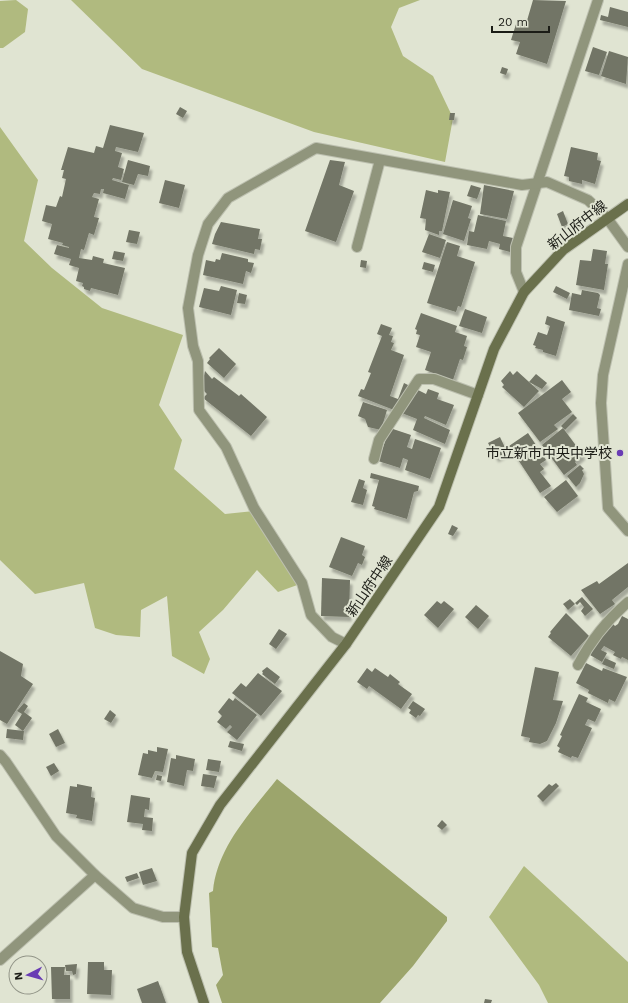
<svg xmlns="http://www.w3.org/2000/svg" width="628" height="1003" viewBox="0 0 628 1003" font-family="'Work Sans','Noto Sans JP',sans-serif">
<defs>
<filter id="shadow"><feDropShadow dx="2.5" dy="4.5" stdDeviation="1" flood-color="#0004"/></filter>
</defs>
<rect width="100%" height="100%" fill="#e0e4d2"/>
<!-- forest -->
<g fill="#b0ba7f">
<path d="M16 0 28 9 25 32 3 48H0V1Z"/>
<path d="M71 0H420L399 8 391 27 403 56 433 76 453 118 445 162 314 132 142 69Z"/>
<path d="M0 127 38 180 24 241 52 268 102 308 183 335 159 405 182 440 174 469 225 514 254 511 300 584 278 592 257 570 223 610 199 632 210 659 204 674 172 656 167 596 141 610 140 637 116 635 95 628 84 583 35 594 0 560Z"/>
<path d="M524 866 628 962V1003H548L539 985 489 917Z"/>
</g>
<!-- water -->
<path fill="#9ca56c" d="M277 779 447 917V921L413 966 380 1003H222L216 985 223 975 218 948 212 947 209 893 213 891C217 847 251 812 277 779Z"/>
<!-- building -->
<g fill="#727566" filter="url(#shadow)">
<path d="M533 0 566 1 547 64 516 54 520 42 511 40 517 21 526 24Z"/>
<path d="M610 7 628 12V27L600 20 601 15 608 17Z"/>
<path d="M593 47 607 52 599 75 585 71Z"/>
<path d="M609 51 628 57 626 84 601 76Z"/>
<path d="M502 67 508 69 506 75 500 73Z"/>
<path d="M180 107 187 111 183 118 176 114Z"/>
<path d="M450 113H455L454 120H449Z"/>
<path d="M110 125 144 133 138 152 116 147 115 151 122 153 118 167 124 169 121 180 113 178 112 180 129 185 125 199 103 193 104 189H101L100 194 94 193 92 197 99 199 94 217 99 218 94 235 89 233 84 250 81 249 79 258 92 260 93 256 104 259 103 263 125 268 118 295 91 288 90 291 84 289V287L82 286 83 283 76 281 79 268 69 265 71 259 54 254 57 245 69 248V247L62 245 63 243 48 239 52 224 42 221 46 205 56 207 60 196 62 197 66 179 62 178 64 170H61L68 147 94 153 96 146 103 148Z"/>
<path d="M571 147 598 153 597 160 601 161 595 184 582 180V184L569 181V177L564 176Z"/>
<path d="M128 160 150 166 148 176 138 174 134 185 122 182Z"/>
<path d="M330 160 345 162 339 185 354 191 336 242 305 231Z"/>
<path d="M165 180 185 185 179 208 159 203Z"/>
<path d="M471 185 481 188 477 199 467 196Z"/>
<path d="M484 185 514 191 507 219 480 214Z"/>
<path d="M426 190 438 193V190L450 192 442 231H439V235L425 230 426 219 420 218Z"/>
<path d="M453 200 472 206 468 218 471 219 464 241 443 234Z"/>
<path d="M563 211 568 224 562 227 557 214Z"/>
<path d="M478 215 506 221 503 236 513 238 510 252 499 249 500 244 489 241 487 249 467 245 469 231 474 232Z"/>
<path d="M221 222 260 229 258 239H262L260 250 255 249 254 254 212 244 215 234Z"/>
<path d="M129 230 140 232 137 244 126 242Z"/>
<path d="M429 234 446 240 440 258 422 252Z"/>
<path d="M447 242 460 246 457 256 475 262 461 307 458 306 456 312 427 303Z"/>
<path d="M593 249 607 251 605 264H608L604 290 576 285 580 260 591 261Z"/>
<path d="M114 251 125 253 123 261 112 259Z"/>
<path d="M222 253 248 259V262L254 263 251 273 246 271 243 284 203 275 206 260 215 262 216 259 220 260Z"/>
<path d="M361 260 367 261 366 268 360 267Z"/>
<path d="M424 262 435 265 433 272 422 269Z"/>
<path d="M221 286 237 290 231 315 199 307 204 288 219 291Z"/>
<path d="M556 286 570 293 567 299 553 292Z"/>
<path d="M582 290 598 293 600 295 597 308 601 309 599 316 569 310 572 293 581 295Z"/>
<path d="M239 293 247 295 245 304 237 303Z"/>
<path d="M465 309 487 317 482 333 459 326Z"/>
<path d="M421 313 457 326 455 332 467 336 464 346 467 347 463 360 460 359 453 380 425 370 431 352 416 347 420 335 416 334 417 330 415 329Z"/>
<path d="M547 316 565 322 556 356 543 352V350L535 348 536 346 533 345 538 332 547 335 550 326 545 324Z"/>
<path d="M381 324 392 328 389 335 393 336 391 342 394 343 391 350 404 355 390 396 398 399 404 383 426 394 428 389 439 393 437 399 454 405 446 425 425 416 424 418 450 430 445 444 413 430 417 419 358 396 361 389 364 390 371 373 368 372 382 336 377 334Z"/>
<path d="M219 348 236 364 224 378 207 363 210 359 209 358Z"/>
<path d="M205 371 212 379 214 377 239 396 241 394 267 417 251 436 203 398 207 394 203 390 204 389 202 385Z"/>
<path d="M510 371 513 375 517 371 539 391 524 407 502 387 504 385 501 381Z"/>
<path d="M536 374 547 383 542 389 529 382Z"/>
<path d="M562 380 571 392 562 399 572 412 554 425 558 429 540 442 518 413Z"/>
<path d="M363 402 387 410 381 430 368 427 365 419 358 416Z"/>
<path d="M573 414 577 418 565 430 561 426Z"/>
<path d="M390 428 411 435 407 447 412 449 415 439 441 448 430 479 405 470 408 460 403 458 400 468 378 461Z"/>
<path d="M563 428 583 455 575 462 577 465 564 475 542 445Z"/>
<path d="M528 433 546 460 540 464 544 469 540 472 551 486 540 493 509 446Z"/>
<path d="M500 437 507 452 496 458 488 443Z"/>
<path d="M580 465 584 469 582 470 584 474 580 483 576 487 567 476Z"/>
<path d="M371 473 419 486 418 491 414 492 407 519 374 509 375 507 372 506 379 480 370 478Z"/>
<path d="M359 479 365 481 363 488 367 490 363 505 351 502Z"/>
<path d="M566 480 578 496 557 512 544 497Z"/>
<path d="M452 525 458 528 453 536 448 534Z"/>
<path d="M341 537 365 546 362 555 365 557 362 565 358 563 352 576 329 567Z"/>
<path d="M628 563V587L612 600 615 604 600 614 581 590 597 581 599 584Z"/>
<path d="M322 578 350 580 349 617 321 616Z"/>
<path d="M582 597 593 609 585 616 581 611 584 607 580 602 577 605 575 603Z"/>
<path d="M570 599 575 604 568 610 563 604Z"/>
<path d="M437 601 441 604 444 601 454 609 438 628 424 615Z"/>
<path d="M476 605 489 616 478 629 465 617Z"/>
<path d="M566 613 589 636 571 656 548 637 551 633 550 632Z"/>
<path d="M622 616 628 619V660L622 657 621 659 613 655 615 652 604 646 601 650 607 653 602 662 590 655 601 637 613 624 615 626 618 624Z"/>
<path d="M279 629 287 634 276 649 269 644Z"/>
<path d="M0 651 23 664 21 676 33 684 7 724 0 720Z"/>
<path d="M605 658 616 663 614 669 602 664Z"/>
<path d="M586 663 602 671 603 668 627 677 615 702 609 699 608 703 588 693 589 690 576 683Z"/>
<path d="M267 667 280 677 275 684 262 674 263 673 262 671Z"/>
<path d="M535 667 559 672 553 700 563 701 556 723 547 741 540 744 529 742 530 738 521 736Z"/>
<path d="M367 668 372 672 375 668 388 677 390 674 400 682 398 684 412 694 401 709 369 686 367 689 357 682Z"/>
<path d="M258 673 282 691 261 716 232 693 241 683 246 687Z"/>
<path d="M579 694 588 698 586 702 601 709 595 722 588 719 585 725 592 728 578 758 572 756 571 758 558 752 560 748 557 746 562 736 560 735Z"/>
<path d="M229 698 233 701 235 698 257 715 237 740 227 732 232 727 230 725 226 729 217 722 222 716 218 712Z"/>
<path d="M413 701 425 709 420 716 418 715 416 718 409 713 411 710 408 708Z"/>
<path d="M24 703 28 706 24 712 32 718 23 731 15 725 22 714 17 711Z"/>
<path d="M110 710 116 715 111 723 104 719Z"/>
<path d="M7 729 24 731 23 740 6 738Z"/>
<path d="M58 729 65 743 56 747 49 734Z"/>
<path d="M230 741 244 744 242 751 228 747Z"/>
<path d="M157 747 168 749 163 772 155 771 152 778 138 775 143 753 148 754V750L157 752Z"/>
<path d="M176 755 195 759 193 771 187 770 184 786 167 782 171 758 176 759Z"/>
<path d="M208 759 221 761 219 772 206 770Z"/>
<path d="M54 763 59 771 51 776 46 767Z"/>
<path d="M203 774 217 776 214 788 201 786Z"/>
<path d="M157 775 162 776 161 781 156 780Z"/>
<path d="M556 783 559 786 543 802 537 796 549 784 552 786Z"/>
<path d="M77 784 92 787 91 797 95 798 92 821 76 818 77 815 66 813 70 786 77 787Z"/>
<path d="M131 795 150 798 149 810 145 809 144 817 153 818 152 831 142 830 143 824 127 822Z"/>
<path d="M442 820 447 825 442 830 437 826Z"/>
<path d="M152 868 157 881 143 885 139 872Z"/>
<path d="M137 873 139 878 127 882 125 877Z"/>
<path d="M88 962H104V970H112L111 995 87 994Z"/>
<path d="M77 964 76 974 73 975 72 971H66L65 965Z"/>
<path d="M51 967H65L64 975H70V999H52Z"/>
<path d="M158 981 166 1003H142L137 989Z"/>
<path d="M485 999 492 1000 491 1003H484Z"/>
</g>
<g fill="none" stroke-linecap="round" stroke-linejoin="round">
<defs>
<path id="service" d="M374 459 379 440 419 379H434L478 395"/>
<g id="minor">
<path d="M357 247 380 160"/>
<path d="M628 264 603 375 601 403 608 508 628 531"/>
<path d="M524 292 516 272V247L598 0"/>
<path d="M346 644 332 637 311 615 302 583 254 508 226 447 199 410 198 361 193 346 188 308 198 255 208 224 228 198 316 148 522 185 547 182 588 200 607 218 628 247"/>
<path d="M578 665C591 640 607 620 628 602"/>
<path d="M0 755 6 762 56 836 95 875 133 908 163 917H184"/>
<path d="M0 960 95 875"/>
</g>
<path id="secondary" d="M204 1003 187 952 184 917 192 853 220 805 346 644 439 507 494 349 524 292 563 250 628 204"/>
</defs>
<!-- service casing -->
<use href="#service" stroke="#bdc0b0" stroke-width="12"/>
<!-- minor casing -->
<use href="#minor" stroke="#bdc0b0" stroke-width="12"/>
<!-- secondary casing -->
<use href="#secondary" stroke="#bdc0b0" stroke-width="12"/>
<!-- service -->
<use href="#service" stroke="#90957c" stroke-width="10"/>
<!-- minor -->
<use href="#minor" stroke="#90957c" stroke-width="10"/>
<!-- secondary -->
<use href="#secondary" stroke="#6a704c" stroke-width="10"/>
</g>
<!-- markers -->
<circle fill="#693cb4" stroke="#e0e4d2" stroke-width="1.5" cx="620" cy="453" r="4"/>
<g text-anchor="middle" dominant-baseline="central" stroke-width="4" stroke-linejoin="round" paint-order="stroke">
<!-- street labels -->
<g font-size="14" fill="#1b1c16" stroke="#e0e4d2">
<text transform="translate(577 225) rotate(-38)">新山府中線</text>
<text transform="translate(369 586) rotate(-56)">新山府中線</text>
</g>
<!-- poi labels -->
<g font-size="14" fill="#1b1c16" stroke="#e0e4d2" text-anchor="end">
<text x="612" y="453">市立新市中央中学校</text>
</g>
</g>
<!-- north arrow -->
<g transform="translate(28 975) rotate(264)"><circle r="19" fill="#e0e4d2" stroke="#919487"/>
<path d="M0-3L7 15L0 10L-7 15Z" fill="#693cb4"/>
<text y="-6" font-size="11" font-weight="bold" text-anchor="middle" fill="#1b1c16">N</text>
</g>
<!-- scale -->
<path d="M492 26v6h57v-6" fill="none" stroke="#1b1c16" stroke-width="2"/>
<text x="498" y="26" font-size="12" fill="#1b1c16" stroke="#e0e4d2" stroke-width="3" paint-order="stroke">20 m</text>
</svg>
